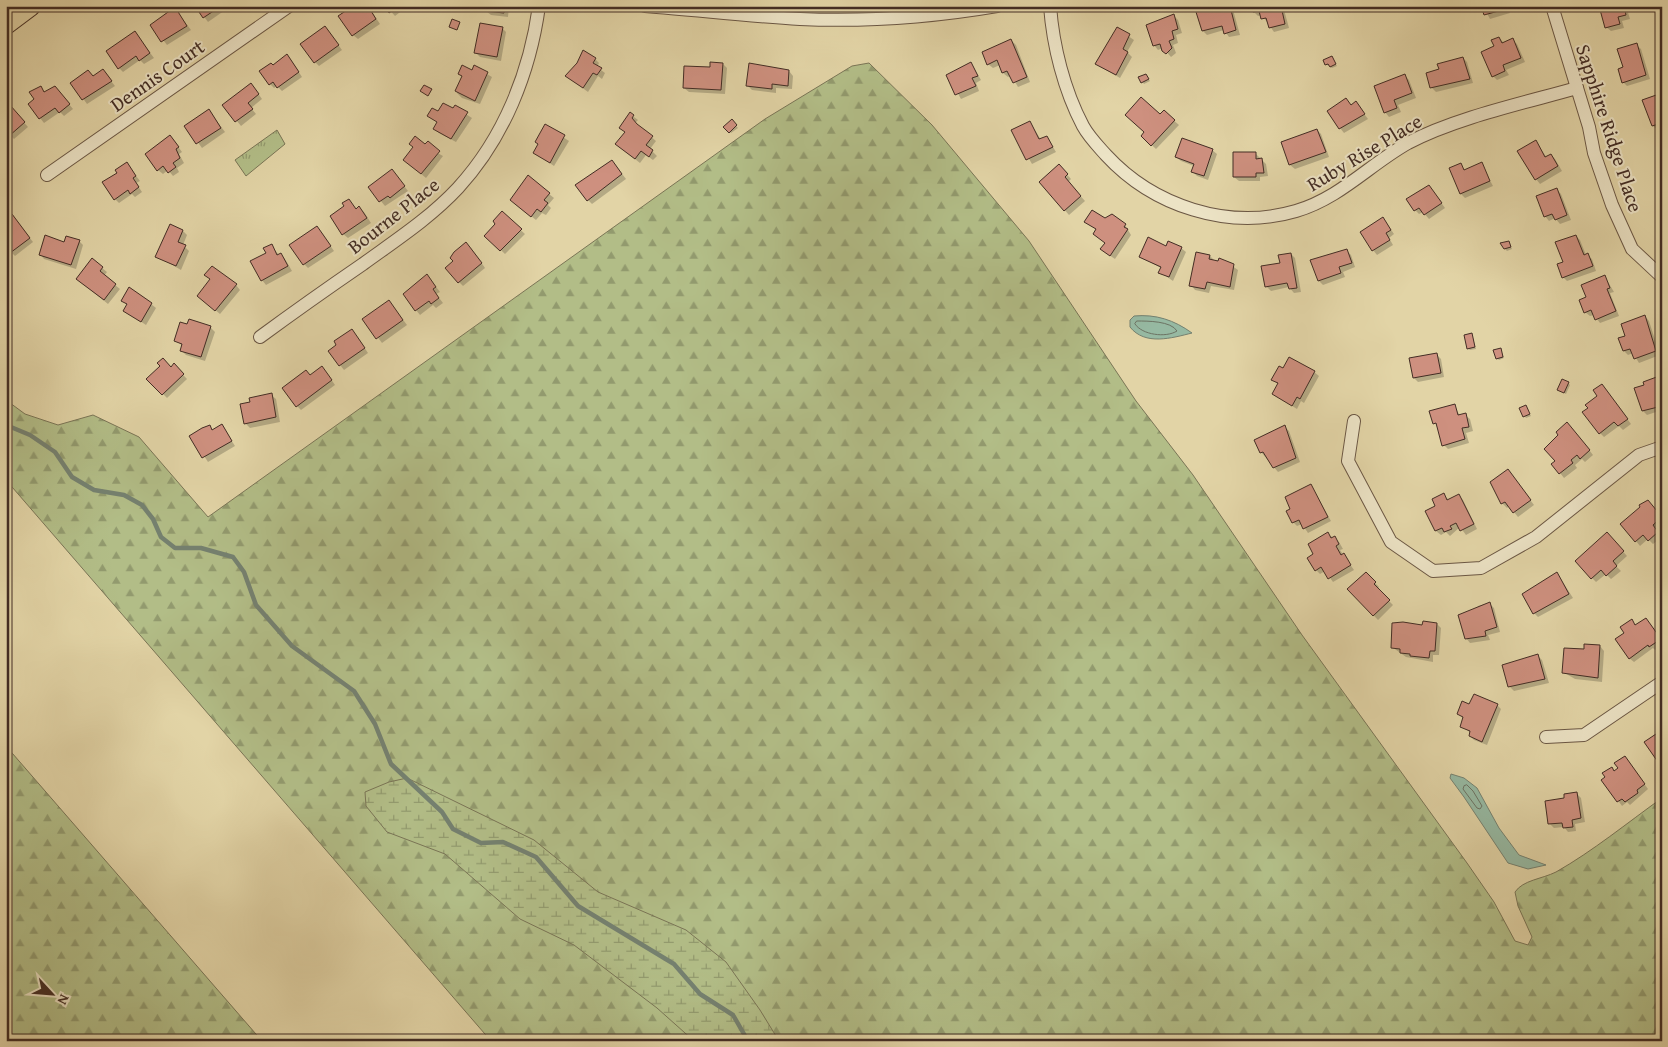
<svg xmlns="http://www.w3.org/2000/svg" width="1668" height="1047" viewBox="0 0 1668 1047" font-family="'Gentium Book Plus',serif">
<defs>
<pattern id="forest-firs" width="22" height="20" patternUnits="userSpaceOnUse" patternTransform="scale(1.25)"><rect width="22" height="20" fill="#b2bd87"/><path d="M5 1l3.5 6h-7zM16 11l3.5 6h-7z" fill="#929a6e"/></pattern>
<pattern id="wetland-marsh" width="20" height="14" patternUnits="userSpaceOnUse" patternTransform="scale(1.25)"><rect width="20" height="14" fill="#b2bd87"/><path d="M1 5h8M5 5V1M11 12h8M15 12V8" fill="none" stroke="#929a6e"/></pattern>
<pattern id="park-tufts" width="24" height="20" patternUnits="userSpaceOnUse" patternTransform="scale(1.25)"><rect width="24" height="20" fill="#b2bd87"/><path d="M3 7l-1-3M5 7V3M7 7l1-3M15 17l-1-3M17 17v-4M19 17l1-3" fill="none" stroke="#929a6e"/></pattern>
</defs>
<rect width="100%" height="100%" fill="#e2d4a6"/>
<filter id="stains"><feTurbulence type="fractalNoise" baseFrequency=".004" numOctaves="4"/><feColorMatrix values="0 0 0 0 .2 0 0 0 0 .09 0 0 0 0 .02 0 0 0 .5 -.17"/></filter>
<radialGradient id="worn" r=".72"><stop offset=".6" stop-color="#630" stop-opacity="0"/><stop offset="1" stop-color="#630" stop-opacity=".3"/></radialGradient>
<!-- forest -->
<g fill="url(#forest-firs)" stroke="#7a7556">
<path d="M869 63 932 125 1029 241 1136 401 1193 475 1302 635 1467 863 1494 902 1515 941 1528 945 1532 937 1518 906 1515 892C1523 880 1542 879 1556 872 1593 851 1627 823 1662 798V1041H491L6 480V400L25 414 58 425 93 415 139 437 208 517 765 119 852 66Z"/>
<path d="M6 746 262 1041H6Z"/>
</g>
<!-- wetland -->
<path fill="url(#wetland-marsh)" stroke="#7a7556" d="M407 778 534 840 598 892 686 930 726 962 760 1010 779 1041H694L657 1008 574 945 520 919 445 854 387 832 366 806 365 792 389 782Z"/>
<!-- park -->
<path fill="url(#park-tufts)" stroke="#7a7556" d="M277 130 285 144 246 176 235 160Z"/>
<!-- water -->
<g fill="#96b9a2" stroke="#758170">
<path d="M1134 316C1156 314 1174 320 1192 333 1172 338 1145 346 1130 327V320Z"/>
<path d="M1451 774 1464 778 1477 788 1499 828 1519 855 1546 865 1528 869 1508 863 1464 797 1450 778Z"/>
</g>
<!-- shadow -->
<g fill="#0003">
<path d="M196 6H231L208 22Z"/>
<path d="M368 6 380 24 358 39 353 35Z"/>
<path d="M386 6H408L395 16Z"/>
<path d="M413 6H421L416 10Z"/>
<path d="M487 6H509L508 17 491 15 486 11Z"/>
<path d="M1216 6H1232L1240 35 1229 37 1224 30 1207 35 1203 31Z"/>
<path d="M1252 6H1283L1289 28 1274 32 1262 15 1258 16 1254 12Z"/>
<path d="M1299 6H1318L1303 10Z"/>
<path d="M1483 6H1507L1510 13 1490 19Z"/>
<path d="M1601 6H1626L1630 19 1622 21 1624 28 1611 31 1606 27Z"/>
<path d="M174 8 191 30 167 45 152 25Z"/>
<path d="M1174 16 1178 20 1182 33 1176 35 1178 43 1173 45 1176 53 1171 57 1163 48 1158 50 1154 45Z"/>
<path d="M502 28 506 32 501 61 480 57 475 52Z"/>
<path d="M1118 29 1134 40 1127 52 1132 57 1120 78 1096 64Z"/>
<path d="M329 32 342 50 319 66 315 62Z"/>
<path d="M135 33 154 58 144 64 140 60 123 72 119 68Z"/>
<path d="M1499 38 1504 43 1512 40 1517 44 1525 62 1506 70 1509 75 1497 80 1493 76 1495 47Z"/>
<path d="M1011 40 1016 45 1030 82 1018 87 1011 75 1008 77 1003 73 1000 65 993 68 988 64Z"/>
<path d="M1636 45 1641 49 1650 79 1627 86 1623 82 1624 68Z"/>
<path d="M1332 58 1337 66 1332 68 1326 64Z"/>
<path d="M1463 58 1467 62 1473 83 1436 92 1431 87 1440 70Z"/>
<path d="M595 59 599 63 597 67 605 73 602 79 598 76 588 92 566 76Z"/>
<path d="M291 60 302 77 282 91 277 86 274 88 270 84 273 66Z"/>
<path d="M971 63 981 80 976 83 979 91 961 99 948 76Z"/>
<path d="M723 64 727 68 725 94 689 92 684 88 711 68Z"/>
<path d="M750 65 789 71 793 76 792 89 776 88V93L752 90 748 86Z"/>
<path d="M475 67 492 77 480 104 462 98 457 93 463 77 459 74 473 71Z"/>
<path d="M103 71 115 86 87 104 72 83 94 77Z"/>
<path d="M1405 76 1409 80 1416 98 1398 105 1401 112 1389 117 1385 112Z"/>
<path d="M1147 77 1150 81 1144 84 1140 78Z"/>
<path d="M40 87 45 92H59L73 109 64 116 60 112 44 123 40 118 36 99Z"/>
<path d="M255 89 262 99 251 108 256 114 241 126 224 105Z"/>
<path d="M1662 94V128L1658 130 1653 126Z"/>
<path d="M1346 100 1352 106 1356 103 1368 119 1344 133 1340 128Z"/>
<path d="M455 107 472 118 456 142 439 133 434 129 438 123 429 116 453 110Z"/>
<path d="M6 110 14 111 28 127 14 139 11 136 6 141Z"/>
<path d="M209 111 225 132 202 148 186 126Z"/>
<path d="M1164 112 1179 125 1156 149 1142 136Z"/>
<path d="M630 114 638 120 635 123 656 141 650 149 657 156 653 160 646 155 640 163 621 148Z"/>
<path d="M732 121 738 128 731 133 725 127Z"/>
<path d="M1030 122 1041 140 1047 137 1056 152 1032 164 1013 131Z"/>
<path d="M546 126 569 141 554 166 535 153Z"/>
<path d="M1317 130 1321 134 1329 157 1295 169 1290 165 1283 142Z"/>
<path d="M174 141 182 152 179 154 184 163 177 168 179 172 173 176 168 170 163 174 158 170Z"/>
<path d="M1536 142 1547 158 1551 155 1555 159 1562 171 1540 184 1536 179Z"/>
<path d="M425 146 443 156 426 178 409 164 415 148Z"/>
<path d="M1212 150 1217 154 1208 180 1197 176 1193 172 1194 166 1181 161 1176 157Z"/>
<path d="M1255 153 1266 164 1268 176 1260 177V181H1239L1234 177Z"/>
<path d="M127 164 140 181 136 183 142 192 135 197 132 194 119 203 115 199 118 173Z"/>
<path d="M1481 164 1493 186 1465 198 1461 194 1450 169 1460 165 1466 171Z"/>
<path d="M616 166 626 179 592 204 588 200Z"/>
<path d="M1063 170 1071 179 1068 182 1085 201 1069 215 1040 182Z"/>
<path d="M396 175 408 191 385 206 370 188Z"/>
<path d="M1429 186 1445 208 1429 219 1423 212 1419 214 1415 210Z"/>
<path d="M1557 190 1561 194 1571 220 1560 224 1555 218 1549 221 1545 216Z"/>
<path d="M549 194 554 198 548 205 551 208 546 215 542 213 536 220 516 204Z"/>
<path d="M349 200 357 210 359 208 364 212 371 223 348 238 343 234 346 207Z"/>
<path d="M502 213 525 234 505 254 486 236 497 224Z"/>
<path d="M1112 216 1125 225 1131 235 1115 259 1106 253V243L1097 230 1086 222 1105 220Z"/>
<path d="M1383 218 1394 234 1389 238 1393 245 1377 255 1373 250Z"/>
<path d="M16 220 33 242 15 256 11 252Z"/>
<path d="M183 231 187 235 183 245 189 251 181 270 157 256Z"/>
<path d="M321 232 334 251 308 268 304 264Z"/>
<path d="M1576 236 1580 240 1586 255 1592 259 1596 271 1567 281 1563 277 1565 263Z"/>
<path d="M79 241 83 245 76 269 44 259 40 254 65 243Z"/>
<path d="M1509 242 1512 249 1507 251 1505 249Z"/>
<path d="M271 245 279 255 281 254 285 259 292 271 266 285 262 280 268 253Z"/>
<path d="M1167 247 1181 248 1186 252 1173 281 1160 272 1161 268 1140 257Z"/>
<path d="M471 248 485 268 463 286 459 282Z"/>
<path d="M1346 250 1351 255 1355 267 1343 272 1345 277 1323 285 1319 281Z"/>
<path d="M1291 254 1295 258 1301 292 1294 293 1289 287 1271 291 1266 286 1281 264Z"/>
<path d="M1210 256 1215 261H1225L1238 270 1234 290 1211 286 1209 293 1195 290 1191 285Z"/>
<path d="M92 260 107 272 104 276 120 289 108 304 82 283Z"/>
<path d="M206 275 236 285 240 290 220 314 203 300 211 280Z"/>
<path d="M427 275 440 292 436 294 443 303 436 308 433 305 420 315 416 310Z"/>
<path d="M1605 277 1614 292 1610 293 1619 316 1600 323 1594 315 1590 316 1585 312 1588 297Z"/>
<path d="M123 301 151 304 156 308 146 325 125 311 128 306Z"/>
<path d="M389 301 407 325 382 343 364 319Z"/>
<path d="M1645 316 1649 321 1660 355 1639 363 1633 353 1628 355 1624 351 1627 336Z"/>
<path d="M190 321 211 328 215 332 205 361 186 355 181 350 183 346 176 341Z"/>
<path d="M356 335 368 353 344 370 340 365Z"/>
<path d="M1472 335 1476 349 1470 350 1468 348Z"/>
<path d="M1501 350 1504 358 1499 360 1497 358Z"/>
<path d="M1436 354 1441 359 1444 377 1418 382 1414 378Z"/>
<path d="M174 365 187 379 167 398 148 379Z"/>
<path d="M1284 370 1314 372 1319 376 1304 403 1301 401 1297 409 1273 394 1279 385 1272 379Z"/>
<path d="M326 372 335 385 301 410 297 406 311 376Z"/>
<path d="M1662 377V410L1647 415 1643 411 1645 386Z"/>
<path d="M1568 383 1570 385 1566 394 1560 391Z"/>
<path d="M1606 390 1631 424 1623 430 1619 426 1604 437 1600 433 1589 408Z"/>
<path d="M271 395 276 399 280 422 250 428 245 423Z"/>
<path d="M1454 405 1460 416 1465 415 1470 419 1473 431 1466 433 1469 443 1448 449 1444 445 1431 412Z"/>
<path d="M1521 409H1527L1531 416 1526 418Z"/>
<path d="M222 426 235 446 208 462 191 436 209 427 213 431Z"/>
<path d="M1285 427 1289 431 1300 462 1278 472 1261 452Z"/>
<path d="M1572 428 1593 455 1585 462 1582 459 1575 465 1577 468 1564 478 1553 464 1556 461Z"/>
<path d="M1508 470 1534 505 1518 517 1509 506 1507 508 1502 503 1496 494Z"/>
<path d="M1311 486 1331 521 1308 533 1302 524 1297 526 1293 522Z"/>
<path d="M1443 494 1449 500 1459 496 1463 500 1477 529 1466 535 1460 527 1450 536 1446 532 1441 535 1436 531 1427 511 1437 507Z"/>
<path d="M1652 506 1662 517V526L1656 530 1662 537 1653 544 1648 539 1640 546 1636 541Z"/>
<path d="M1328 534 1339 542 1343 549 1340 550 1354 570 1333 582 1325 571 1320 574 1316 570 1315 555Z"/>
<path d="M1611 538 1627 556 1616 566 1621 571 1611 579 1606 574 1596 582 1592 578Z"/>
<path d="M1366 573 1379 587 1377 589 1393 605 1378 620 1349 590Z"/>
<path d="M1557 573 1573 598 1538 617 1534 613Z"/>
<path d="M1489 603 1494 608 1500 632 1488 635 1490 640 1470 643 1466 638 1478 606Z"/>
<path d="M1631 621 1636 626 1650 624 1662 640V646L1655 650 1653 648 1634 662 1629 658 1626 633Z"/>
<path d="M1437 624 1441 628 1439 655H1433V662L1406 657 1392 647 1423 627Z"/>
<path d="M1600 646 1604 651 1602 682 1575 679 1563 672 1585 650Z"/>
<path d="M1538 656 1542 660 1549 683 1514 691 1509 686Z"/>
<path d="M1497 705 1501 709 1487 745 1474 740 1470 736 1471 733 1461 726 1463 718 1458 714 1470 706Z"/>
<path d="M1625 757 1648 789 1630 805 1627 802 1622 806 1603 780 1611 768 1615 772 1620 769Z"/>
<path d="M1577 794 1581 798 1585 822 1575 824 1576 831 1568 832 1564 827 1554 828 1549 823 1566 799Z"/>
</g>
<g fill="none" stroke-linecap="round" stroke-linejoin="round">
<!-- shore -->
<g stroke="#6c7363" stroke-width="1">
<path d="M1137 321C1148 321 1171 321 1177 331 1166 338 1142 335 1135 324Z"/>
<path d="M1467 785 1473 791 1482 806 1480 809 1477 808 1463 789 1464 786Z"/>
</g>
<!-- stream -->
<path stroke="#758170" stroke-width="4.5" d="M6 425 30 435 55 452 72 477 94 490 124 495 142 505 153 519 161 537 175 548H201L233 557 244 572 256 605 292 646 354 691 375 724 391 764 442 812 453 829 481 843 503 842 536 857 578 906 674 964 700 994 733 1015 748 1041"/>
</g>
<!-- building -->
<g fill="#ce907f" stroke="#432d24">
<path d="M195 6H221L203 18Z"/>
<path d="M353 6H368L376 19 352 36 338 16Z"/>
<path d="M385 6H398L389 13Z"/>
<path d="M486 6H505L504 13 485 11Z"/>
<path d="M1230 6 1236 30 1224 34 1222 26 1202 31 1196 12 1215 6Z"/>
<path d="M1251 6H1281L1285 24 1269 28 1266 18 1261 19 1259 11 1253 12Z"/>
<path d="M1481 6H1506V9L1484 15Z"/>
<path d="M1599 6H1624L1626 15 1618 17 1620 24 1605 28Z"/>
<path d="M175 7 187 26 161 42 150 25Z"/>
<path d="M1174 14 1178 29 1172 31 1174 39 1169 41 1172 48 1166 54 1162 51 1160 44 1153 46 1146 25Z"/>
<path d="M452 19 460 22 457 30 449 27Z"/>
<path d="M480 23 503 27 497 57 474 53Z"/>
<path d="M325 26 339 45 314 63 300 44Z"/>
<path d="M1117 27 1130 34 1123 49 1128 52 1116 75 1095 64Z"/>
<path d="M135 31 150 53 139 61 136 56 118 69 106 51Z"/>
<path d="M1499 37 1502 43 1513 38 1521 58 1503 65 1505 71 1492 77 1481 52 1494 46 1491 40Z"/>
<path d="M1011 39 1027 77 1013 83 1007 71 1002 73 997 60 987 65 982 52Z"/>
<path d="M1637 43 1646 75 1622 83 1618 69 1623 67 1617 49Z"/>
<path d="M583 50 596 58 593 63 602 68 597 75 593 73 583 88 565 76 577 63Z"/>
<path d="M287 54 299 72 277 88 273 82 269 85 259 71 271 63 273 65Z"/>
<path d="M1332 56 1336 64 1330 67 1328 64 1325 65 1323 60Z"/>
<path d="M1463 57 1470 79 1430 88 1426 73 1439 69 1437 64Z"/>
<path d="M710 62 723 63 721 90 683 88 684 66 710 67Z"/>
<path d="M971 62 978 76 972 78 976 86 955 95 946 75Z"/>
<path d="M749 63 789 70 788 86 772 84V89L746 86Z"/>
<path d="M462 65 472 70 474 65 488 72 475 101 455 91 462 76 458 74Z"/>
<path d="M103 69 112 81 82 100 70 83 88 70 93 76Z"/>
<path d="M1146 74 1149 79 1141 83 1138 77Z"/>
<path d="M1405 74 1412 93 1394 100 1397 108 1384 113 1374 86Z"/>
<path d="M251 83 259 94 248 103 253 109 235 122 222 105Z"/>
<path d="M424 85 432 89 428 96 420 91Z"/>
<path d="M41 86 44 92 55 86 70 104 59 113 55 108 39 119 28 104 34 99 29 92Z"/>
<path d="M1662 93V123L1652 126 1642 100Z"/>
<path d="M1141 97 1160 114 1164 110 1175 120 1151 146 1141 136 1144 132 1125 115Z"/>
<path d="M1346 98 1351 105 1356 101 1365 114 1339 129 1327 111Z"/>
<path d="M443 103 453 108 455 105 468 112 451 139 433 129 437 122 427 116 432 108 438 111Z"/>
<path d="M10 105 25 122 9 136 6 133V109Z"/>
<path d="M209 109 221 128 196 144 184 126Z"/>
<path d="M630 112 634 115 632 118 637 124 653 136 646 145 653 150 649 157 641 151 635 159 615 144 625 132 619 128Z"/>
<path d="M732 119 737 125 729 133 723 127Z"/>
<path d="M1030 121 1039 139 1047 136 1053 147 1026 160 1011 130Z"/>
<path d="M545 124 565 135 550 163 533 153 538 144 535 142Z"/>
<path d="M1317 129 1326 152 1289 165 1281 142Z"/>
<path d="M170 135 179 147 176 149 180 158 173 163 176 167 168 173 163 166 157 171 145 154Z"/>
<path d="M415 136 425 144 428 141 440 151 421 174 403 160 413 147 409 144Z"/>
<path d="M1182 138 1213 149 1204 176 1191 172 1194 164 1175 157Z"/>
<path d="M1536 140 1545 157 1551 154 1558 166 1535 180 1517 151Z"/>
<path d="M1233 152H1256V159L1262 158 1264 173H1256V177H1233Z"/>
<path d="M612 160 622 174 587 201 575 185Z"/>
<path d="M127 162 136 176 133 178 139 187 130 194 128 190 114 200 102 182 117 173 115 170Z"/>
<path d="M1482 162 1490 181 1460 194 1449 168 1461 163 1464 170Z"/>
<path d="M1059 164 1068 174 1065 177 1081 196 1064 211 1039 182Z"/>
<path d="M392 169 405 186 390 198 388 196 379 202 368 187Z"/>
<path d="M528 175 550 193 544 200 548 203 541 212 537 209 531 217 510 200Z"/>
<path d="M1429 185 1442 203 1424 215 1419 208 1414 211 1406 199Z"/>
<path d="M1557 188 1567 215 1555 220 1552 214 1544 217 1536 196Z"/>
<path d="M349 199 356 209 359 206 367 218 342 235 330 216 344 206 342 203Z"/>
<path d="M1092 210 1105 218 1112 214 1126 224 1124 227 1128 229 1110 256 1100 249 1105 243 1093 234 1096 229 1084 222Z"/>
<path d="M502 211 522 229 500 251 484 236 495 224 493 221Z"/>
<path d="M12 214 30 238 10 253 6 248V217Z"/>
<path d="M1383 217 1391 230 1386 233 1390 240 1372 251 1360 232Z"/>
<path d="M170 224 183 230 178 242 186 245 176 266 155 257Z"/>
<path d="M317 226 331 246 303 265 289 245Z"/>
<path d="M45 235 64 242 66 236 80 240 71 265 39 255Z"/>
<path d="M1576 235 1584 255 1588 253 1593 266 1562 278 1557 264 1563 262 1555 242Z"/>
<path d="M1148 237 1166 246 1168 241 1182 247 1169 277 1158 273 1161 267 1139 257Z"/>
<path d="M1509 241 1511 247 1504 249 1500 243Z"/>
<path d="M466 242 482 263 458 283 445 268 453 261 450 258 454 252Z"/>
<path d="M272 244 277 255 281 253 288 266 261 281 250 261 266 253 263 248Z"/>
<path d="M1347 249 1352 263 1339 267 1341 273 1318 281 1310 260Z"/>
<path d="M1196 252 1210 255 1209 259 1218 261 1219 258 1234 264 1230 287 1207 282 1205 289 1189 286Z"/>
<path d="M1291 253 1297 288 1289 289 1287 283 1265 287 1261 266 1280 263 1278 255Z"/>
<path d="M92 258 103 267 100 271 116 284 104 300 76 279Z"/>
<path d="M212 266 237 284 215 311 197 296 210 279 204 275Z"/>
<path d="M427 274 436 287 433 289 439 298 431 304 429 301 415 311 403 294Z"/>
<path d="M1605 275 1610 288 1607 289 1616 311 1595 320 1591 310 1584 313 1579 300 1586 297 1581 285Z"/>
<path d="M129 287 152 303 141 322 123 311 127 304 121 301Z"/>
<path d="M389 300 403 320 376 339 362 319Z"/>
<path d="M1645 315 1656 351 1634 359 1630 349 1623 351 1618 338 1625 336 1621 324Z"/>
<path d="M189 319 211 326 201 357 180 351 182 344 174 341 180 322 187 324Z"/>
<path d="M352 329 365 348 339 366 328 351 336 345 334 341Z"/>
<path d="M1472 333 1475 347 1467 349 1464 335Z"/>
<path d="M1501 348 1503 357 1496 359 1493 350Z"/>
<path d="M1437 353 1441 373 1413 378 1409 358Z"/>
<path d="M1289 357 1315 371 1300 399 1297 397 1292 406 1272 394 1278 383 1271 380 1279 366 1283 368Z"/>
<path d="M163 358 171 367 174 363 184 374 162 395 146 379 160 366 157 363Z"/>
<path d="M322 366 332 380 296 407 282 388 306 370 310 375Z"/>
<path d="M1662 375V406L1642 411 1634 388 1644 385 1643 382Z"/>
<path d="M1562 379 1569 382 1564 393 1557 390Z"/>
<path d="M1602 384 1628 419 1618 426 1614 422 1599 434 1582 412 1588 408 1585 405 1597 396 1593 390Z"/>
<path d="M272 393 276 417 244 424 240 404 250 402 249 398Z"/>
<path d="M1455 404 1458 415 1466 413 1469 427 1462 428 1465 439 1442 446 1436 423 1433 424 1429 411Z"/>
<path d="M1526 405 1530 414 1523 417 1519 408Z"/>
<path d="M1567 422 1590 450 1580 459 1577 455 1571 460 1573 463 1559 474 1551 464 1555 461 1544 449 1558 435 1556 432Z"/>
<path d="M222 424 232 441 202 458 189 436 202 428 210 425 212 430Z"/>
<path d="M1285 425 1296 458 1273 468 1263 452 1260 453 1254 440Z"/>
<path d="M1508 469 1531 500 1513 513 1505 502 1501 504 1490 482Z"/>
<path d="M1311 484 1328 517 1303 529 1299 520 1292 523 1286 511 1290 509 1285 497Z"/>
<path d="M1444 493 1447 500 1459 494 1474 524 1460 531 1456 523 1450 526 1452 529 1444 532 1442 528 1435 531 1425 511 1435 506 1432 499Z"/>
<path d="M1648 500 1662 517 1653 525 1658 532 1648 541 1643 535 1635 542 1620 524 1640 507 1639 505Z"/>
<path d="M1328 532 1331 538 1335 536 1339 544 1336 546 1341 555 1344 553 1351 565 1328 579 1321 567 1315 571 1307 558 1313 554 1308 544Z"/>
<path d="M1607 532 1624 551 1613 561 1617 566 1606 576 1601 570 1591 579 1575 561Z"/>
<path d="M1366 572 1376 582 1374 584 1390 600 1373 616 1347 589Z"/>
<path d="M1557 572 1569 594 1533 614 1522 594Z"/>
<path d="M1490 602 1497 627 1485 631 1486 636 1465 639 1458 615Z"/>
<path d="M1646 618 1661 639 1649 647 1648 645 1629 659 1615 639 1624 633 1620 627 1632 619 1635 625Z"/>
<path d="M1423 621 1437 623 1435 651H1430L1429 658 1410 656V654L1400 653V649L1391 648 1392 623 1403 622 1422 625Z"/>
<path d="M1584 644 1600 645 1598 678 1562 673 1564 648 1584 649Z"/>
<path d="M1538 654 1545 679 1508 687 1502 665Z"/>
<path d="M1474 694 1498 704 1482 742 1469 736 1470 731 1460 727 1463 717 1457 714 1462 701 1469 704Z"/>
<path d="M1662 730V764L1660 765 1644 742Z"/>
<path d="M1625 756 1645 784 1637 790 1638 793 1625 802 1622 799 1617 802 1601 780 1605 777 1602 773 1612 767 1614 771 1618 768 1614 763Z"/>
<path d="M1577 792 1581 818 1572 820 1573 827 1563 828 1562 823 1548 824 1545 801 1564 798V794Z"/>
</g>
<g fill="none" stroke-linecap="round" stroke-linejoin="round">
<defs>
<g id="street">
<path d="M645 6C697 10 749 16 800 19 866 22 932 17 997 6"/>
<path d="M1050 6C1053 46 1064 90 1083 126 1089 137 1098 146 1106 155 1153 206 1228 231 1296 211 1340 198 1369 165 1408 143 1455 118 1524 103 1577 88"/>
<path d="M1552 6 1589 127 1594 153 1612 205 1632 249 1662 277"/>
<path d="M47 175 289 6"/>
<path d="M260 337C294 312 328 288 363 264 396 240 430 218 458 188 504 138 530 72 539 6"/>
<path d="M1354 421 1348 461 1391 542 1433 571 1481 568 1536 537 1639 455 1662 447"/>
<path d="M1546 737 1584 735 1662 682"/>
</g>
<path id="primary" d="M6 24 30 6"/>
</defs>
<!-- street casing -->
<use href="#street" stroke="#6b5744" stroke-width="14"/>
<!-- primary casing -->
<use href="#primary" stroke="#432d24" stroke-width="22"/>
<!-- street -->
<use href="#street" stroke="#ece3c5" stroke-width="12"/>
<!-- primary -->
<use href="#primary" stroke="#e2d4a6" stroke-width="20"/>
</g>
<g text-anchor="middle" dominant-baseline="central" stroke-width="4" stroke-linejoin="round" paint-order="stroke">
<!-- street labels -->
<g font-size="20" fill="#432d24" stroke="#ece3c5">
<text transform="translate(157 75) rotate(-35)">Dennis Court</text>
<text transform="translate(1610 128) rotate(72)">Sapphire Ridge Place</text>
<text transform="translate(1364 152) rotate(-31)">Ruby Rise Place</text>
<text transform="translate(393 215) rotate(-38)">Bourne Place</text>
</g>
</g>
<!-- margin -->
<rect width="1668" height="1047" fill="none" stroke="#e2d4a6" stroke-width="25"/>
<rect x="8" y="8" width="1653" height="1032" fill="none" stroke="#432d24" stroke-width="2.5"/>
<rect x="12" y="12" width="1643" height="1022" fill="none" stroke="#432d24"/>
<!-- north arrow -->
<g transform="translate(52 994) rotate(116)" stroke="#ece3c5" stroke-width="4" paint-order="stroke">
<path d="M0-4L9 19L0 12L-9 19Z" fill="#432d24"/>
<text y="-8" font-size="14" font-weight="bold" text-anchor="middle" fill="#432d24">N</text>
</g>
<rect width="100%" height="100%" filter="url(#stains)"/>
<rect width="100%" height="100%" fill="url(#worn)"/>
</svg>
